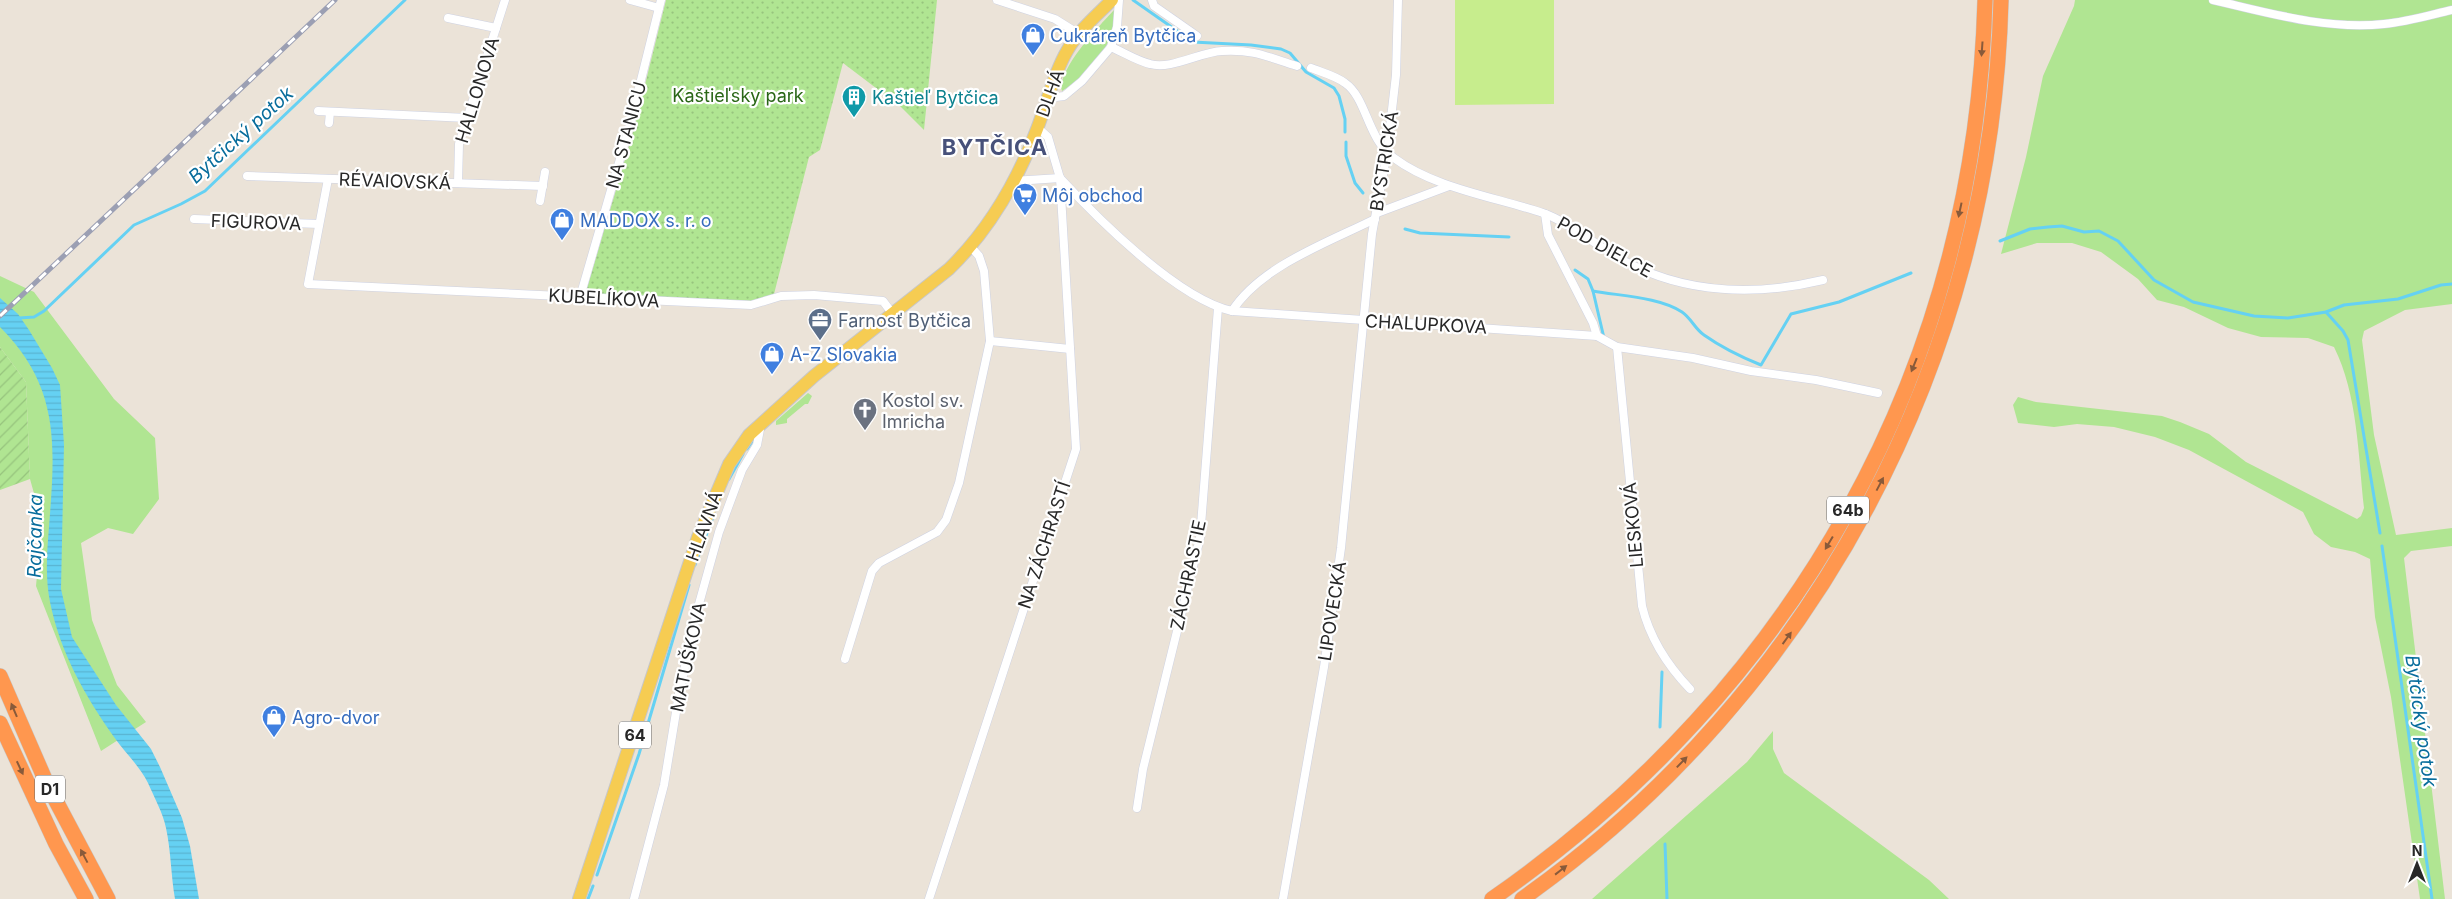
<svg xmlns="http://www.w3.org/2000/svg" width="2452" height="899" viewBox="0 0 2452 899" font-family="Inter,sans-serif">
<defs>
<pattern id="park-dots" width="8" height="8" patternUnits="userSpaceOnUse" patternTransform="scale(1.25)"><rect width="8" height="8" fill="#b0e592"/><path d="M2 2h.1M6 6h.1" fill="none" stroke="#97c47e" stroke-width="1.8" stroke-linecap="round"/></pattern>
<pattern id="garden-furrows" width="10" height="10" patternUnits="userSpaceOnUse" patternTransform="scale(1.25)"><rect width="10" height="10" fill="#b0e592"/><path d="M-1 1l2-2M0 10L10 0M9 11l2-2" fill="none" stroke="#97c47e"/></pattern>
<pattern id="water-rules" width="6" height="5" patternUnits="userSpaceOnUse" patternTransform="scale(1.25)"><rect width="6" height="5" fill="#65d1f3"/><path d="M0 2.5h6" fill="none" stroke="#58b3d0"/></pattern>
</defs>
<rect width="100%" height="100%" fill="#ebe3d8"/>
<!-- grass -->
<g fill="#b0e592">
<path d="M2075 0H2452V304L2405 310 2364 331 2362 340 2374 435 2396 535 2452 528V546L2411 551 2404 558 2445 899H2420L2391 697 2375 617 2370 559 2355 552 2331 547 2314 534 2303 512 2189 450 2155 437 2114 427 2077 424 2054 427 2018 423 2013 405 2018 397 2036 402 2162 416 2180 422 2209 434 2246 462 2357 519 2361 516 2364 508C2358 455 2358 395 2334 347L2308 338 2261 337 2228 328 2184 307 2157 300 2138 279 2101 252 2072 243H2037L2001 254 2026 157 2043 76 2074 6Z"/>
<path d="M1116 8C1114 45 1093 73 1062 91 1057 69 1101 24 1116 8Z"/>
<path d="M0 276 34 292 114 399 155 438 159 499 133 534 108 528 81 543 92 620 117 685 146 722 101 751 36 586 42 522 30 479 26 382 0 347Z"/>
<path d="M808 393 812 396 808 404H805L787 419V423L776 425V421Z"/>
<path d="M1773 731V749L1784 773 1929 880 1949 899H1592L1747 762Z"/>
</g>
<!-- park -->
<path fill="url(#park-dots)" d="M666 0H937L924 130 901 107 843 63 820 150 809 157 774 294 756 301 592 295 587 288 634 129Z"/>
<!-- garden -->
<path fill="url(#garden-furrows)" d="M0 347 26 382 30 479 0 490Z"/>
<!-- pitch -->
<path fill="#c7ed8d" d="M1455 0H1554V104L1455 105Z"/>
<!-- water -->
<path fill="url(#water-rules)" d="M0 298 18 314 29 330 52 368 60 385 64 445 61 589 72 637 116 705 151 749 160 767 182 818 190 846 199 899H175C171 876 171 851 166 828 163 813 154 797 148 783 139 765 125 753 114 737 85 696 60 652 50 602 45 577 47 552 49 527 55 447 61 388 0 327Z"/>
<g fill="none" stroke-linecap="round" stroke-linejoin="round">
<!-- stream -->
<g stroke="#65d1f3" stroke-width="3">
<path d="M1133 0 1193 42 1251 45 1281 49 1290 53 1306 72 1334 88 1339 96 1345 119V132"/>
<path d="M1346 142V156L1355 183 1363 193"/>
<path d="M1405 229 1420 233 1509 237"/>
<path d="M2000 241 2030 229 2048 227 2062 226 2084 232 2099 231 2118 241 2154 280 2193 302 2254 316 2288 318 2326 312 2344 305 2398 299 2441 285 2452 284"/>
<path d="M1575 270 1588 279 1593 291C1620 296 1660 297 1682 312 1691 318 1695 329 1704 335 1721 347 1741 357 1761 365L1791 314 1839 302 1911 273"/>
<path d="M1593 291 1604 338"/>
<path d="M2326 312 2343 331 2348 340 2380 533"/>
<path d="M19 318 34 317 44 311 134 225 181 204 205 191 405 0"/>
<path d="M747 449 755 437"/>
<path d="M729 479 743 454"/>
<path d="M2382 546 2432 899"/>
<path d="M695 565 713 517"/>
<path d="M1660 727 1662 672"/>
<path d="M1665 844 1667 899"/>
<path d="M597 875 639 754 689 585"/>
<path d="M588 899 593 886"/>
</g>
<defs>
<g id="street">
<path d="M630 0 659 8"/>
<path d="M997 0 1055 19 1079 34"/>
<path d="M1152 0 1154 6 1197 36"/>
<path d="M2213 0C2269 13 2326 30 2384 24 2407 22 2430 15 2452 10"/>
<path d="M448 18 496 28"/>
<path d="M1111 47C1123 52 1137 61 1150 64 1171 70 1200 52 1222 51 1253 49 1268 57 1297 66"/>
<path d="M1311 68C1321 72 1336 76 1345 83 1367 98 1367 139 1394 158 1434 188 1495 197 1543 213 1567 221 1600 248 1624 261 1686 294 1756 296 1823 280"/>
<path d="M1048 98 1064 96 1082 81 1111 47 1117 27 1119 0"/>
<path d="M318 111 467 118"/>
<path d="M329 123 330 112"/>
<path d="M247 176 543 186"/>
<path d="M1060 178C1098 219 1178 299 1232 311L1597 336 1617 347 1693 358 1751 371 1816 380 1878 393"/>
<path d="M328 179 308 284 751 305 781 296 814 295 883 301 892 313"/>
<path d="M1014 181 1060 178"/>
<path d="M458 183 459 144 505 0"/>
<path d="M540 201 545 172"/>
<path d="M1377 213 1449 186"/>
<path d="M1545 214 1548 235 1593 323 1597 336"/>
<path d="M194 219 319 224"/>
<path d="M580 297 629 128 661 0"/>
<path d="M1232 311C1261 266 1327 243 1375 219"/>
<path d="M990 341 1070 349"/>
<path d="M1617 347 1642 606C1650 639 1667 665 1690 689"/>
<path d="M845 659 872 571 879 563 937 532 946 520 959 483 990 341 984 271 979 256 971 247"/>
<path d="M1137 808 1143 769 1200 538 1218 308"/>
<path d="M634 899 664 785 679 694 697 611 719 532 742 470 757 445 761 424"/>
<path d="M929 899 1076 449 1060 178 1048 137 1038 128"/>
<path d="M1283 899 1324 667 1341 548 1372 234 1387 153 1396 75 1398 0"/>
</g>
<path id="primary" d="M579 899 698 537 729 464 749 435 814 376 949 269C990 229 1017 182 1037 129 1047 103 1053 75 1067 51 1078 31 1096 16 1112 0"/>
<g id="highway">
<path d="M0 676 47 784 108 899"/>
<path d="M0 723 56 844 86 899"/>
<path d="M1492 899C1795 688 1975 371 1985 0"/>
<path d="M1522 899C1814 692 1992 359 2001 0"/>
</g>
</defs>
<!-- street casing -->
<use href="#street" stroke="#ced2e2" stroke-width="9"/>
<!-- primary casing -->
<use href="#primary" stroke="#c7c7c7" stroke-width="14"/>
<!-- highway casing -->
<use href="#highway" stroke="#c7c7c7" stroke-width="16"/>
<!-- street -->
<use href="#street" stroke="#fff" stroke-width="8"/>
<!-- primary -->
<use href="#primary" stroke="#f6cc52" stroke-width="12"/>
<!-- highway -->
<use href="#highway" stroke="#ff974f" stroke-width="15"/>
<defs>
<path id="rail" d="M0 316 335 0"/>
</defs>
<!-- rail casing -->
<use href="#rail" stroke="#9b9fb3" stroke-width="5"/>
<!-- rail -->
<use href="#rail" stroke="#fff" stroke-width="3" stroke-dasharray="9" stroke-linecap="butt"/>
</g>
<!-- one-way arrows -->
<defs><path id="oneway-solid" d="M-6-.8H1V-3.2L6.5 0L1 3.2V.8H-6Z" transform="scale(1.25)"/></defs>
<g fill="#895a3a">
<use href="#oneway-solid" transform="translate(1982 49) rotate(94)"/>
<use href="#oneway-solid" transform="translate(1960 210) rotate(102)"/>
<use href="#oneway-solid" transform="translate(1914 365) rotate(112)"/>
<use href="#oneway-solid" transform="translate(1880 484) rotate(-62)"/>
<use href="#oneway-solid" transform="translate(1829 543) rotate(121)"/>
<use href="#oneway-solid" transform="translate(1787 638) rotate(-54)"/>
<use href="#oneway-solid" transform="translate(14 710) rotate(-113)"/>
<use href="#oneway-solid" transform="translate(1682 762) rotate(-46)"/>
<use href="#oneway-solid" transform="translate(20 768) rotate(65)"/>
<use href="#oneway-solid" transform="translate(84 856) rotate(-118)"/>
<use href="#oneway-solid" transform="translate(1561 870) rotate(-38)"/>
</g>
<!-- icons -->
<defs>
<symbol id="shop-pin" viewBox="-11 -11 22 30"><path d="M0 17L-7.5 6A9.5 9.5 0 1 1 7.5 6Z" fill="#3f7fe0" stroke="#fff"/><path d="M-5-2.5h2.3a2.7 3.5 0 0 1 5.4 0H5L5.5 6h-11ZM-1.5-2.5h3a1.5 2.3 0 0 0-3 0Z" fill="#fff"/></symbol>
<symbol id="building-pin" viewBox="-11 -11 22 30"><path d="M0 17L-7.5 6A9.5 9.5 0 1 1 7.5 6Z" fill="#0f9aa8" stroke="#fff"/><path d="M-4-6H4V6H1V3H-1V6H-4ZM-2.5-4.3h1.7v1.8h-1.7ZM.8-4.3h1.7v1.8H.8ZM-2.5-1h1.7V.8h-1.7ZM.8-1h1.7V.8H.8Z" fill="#fff"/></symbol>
<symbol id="supermarket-pin" viewBox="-11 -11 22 30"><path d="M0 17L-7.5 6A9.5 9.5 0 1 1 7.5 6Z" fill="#3f7fe0" stroke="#fff"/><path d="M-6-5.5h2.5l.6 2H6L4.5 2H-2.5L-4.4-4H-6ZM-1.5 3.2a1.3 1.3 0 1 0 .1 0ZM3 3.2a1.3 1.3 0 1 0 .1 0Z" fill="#fff"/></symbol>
<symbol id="office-pin" viewBox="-11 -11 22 30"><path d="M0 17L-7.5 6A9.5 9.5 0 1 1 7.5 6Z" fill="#5c6f8a" stroke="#fff"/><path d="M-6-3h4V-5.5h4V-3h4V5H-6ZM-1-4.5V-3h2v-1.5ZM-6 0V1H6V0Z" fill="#fff"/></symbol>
<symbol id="church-pin" viewBox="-11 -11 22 30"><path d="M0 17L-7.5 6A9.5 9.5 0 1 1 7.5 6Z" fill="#6b7280" stroke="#fff"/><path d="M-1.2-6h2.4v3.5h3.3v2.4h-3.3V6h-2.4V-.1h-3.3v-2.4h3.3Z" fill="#fff"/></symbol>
</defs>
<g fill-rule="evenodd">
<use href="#shop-pin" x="1019" y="21" width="28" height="38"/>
<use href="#building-pin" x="840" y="83" width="28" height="38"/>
<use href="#supermarket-pin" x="1011" y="181" width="28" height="38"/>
<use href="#shop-pin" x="548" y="206" width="28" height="38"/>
<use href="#office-pin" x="806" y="306" width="28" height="38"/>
<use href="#shop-pin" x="758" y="340" width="28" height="38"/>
<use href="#church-pin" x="851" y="396" width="28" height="38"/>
<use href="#shop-pin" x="260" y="703" width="28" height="38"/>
</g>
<g text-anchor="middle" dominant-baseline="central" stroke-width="4.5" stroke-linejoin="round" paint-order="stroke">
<!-- shield labels -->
<g fill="#fff" stroke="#686868" stroke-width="1">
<rect x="1827" y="496.5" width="42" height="27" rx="4"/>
<rect x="619" y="721.5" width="32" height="27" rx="4"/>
<rect x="35" y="775.5" width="30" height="27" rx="4"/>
</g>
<g font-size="16" font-weight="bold" fill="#282828">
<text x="1848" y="510">64b</text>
<text x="635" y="735">64</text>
<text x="50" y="789">D1</text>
</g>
<!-- shop labels -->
<g font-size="18" fill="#366cbe" stroke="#fff" text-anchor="start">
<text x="1050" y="35">Cukráreň Bytčica</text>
<text x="1042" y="195">Môj obchod</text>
<text x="580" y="220">MADDOX s. r. o</text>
<text x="790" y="354">A-Z Slovakia</text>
<text x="292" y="717">Agro-dvor</text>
</g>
<!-- street labels -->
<g font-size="18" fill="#282828" stroke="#fff">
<text transform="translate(477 90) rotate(-73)">HALLONOVA</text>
<text transform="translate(1050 93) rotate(-70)">DLHÁ</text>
<text transform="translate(626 135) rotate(-75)">NA STANICU</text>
<text transform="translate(1384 161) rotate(-81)">BYSTRICKÁ</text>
<text transform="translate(395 181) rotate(2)">RÉVAIOVSKÁ</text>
<text transform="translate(256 222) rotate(2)">FIGUROVA</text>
<text transform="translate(1605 247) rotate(29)">POD DIELCE</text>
<text transform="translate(604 298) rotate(3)">KUBELÍKOVA</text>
<text transform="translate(1426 324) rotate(3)">CHALUPKOVA</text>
<text transform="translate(1633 525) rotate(-95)">LIESKOVÁ</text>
<text transform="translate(704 526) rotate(-70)">HLAVNÁ</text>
<text transform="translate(1044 545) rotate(-72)">NA ZÁCHRASTÍ</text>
<text transform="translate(1188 575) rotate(-78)">ZÁCHRASTIE</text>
<text transform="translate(1332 611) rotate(-81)">LIPOVECKÁ</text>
<text transform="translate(688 657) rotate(-78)">MATUŠKOVA</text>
</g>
<!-- park labels -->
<g font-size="18" fill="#296616" stroke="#fff">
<text x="738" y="95">Kaštieľsky park</text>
</g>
<!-- culture labels -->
<g font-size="18" fill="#0d838f" stroke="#fff" text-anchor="start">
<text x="872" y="97">Kaštieľ Bytčica</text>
</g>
<!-- service labels -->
<g font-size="18" fill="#4e5e75" stroke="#fff" text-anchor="start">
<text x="838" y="320">Farnosť Bytčica</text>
</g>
<!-- worship labels -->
<g font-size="18" fill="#5b616d" stroke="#fff" text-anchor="start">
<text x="882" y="400">Kostol sv.<tspan x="882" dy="21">Imricha</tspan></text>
</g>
<!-- water labels -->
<g font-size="19" font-style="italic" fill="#086d9c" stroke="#fff">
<text transform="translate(241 135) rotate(-42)">Bytčický potok</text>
<text transform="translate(35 536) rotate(-89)">Rajčanka</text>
<text transform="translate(2421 721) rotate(82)">Bytčický potok</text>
</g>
<!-- district labels -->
<g font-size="22" font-weight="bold" letter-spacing="1" fill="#47517a" stroke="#fff">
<text x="995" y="147">BYTČICA</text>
</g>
</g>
<!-- north arrow -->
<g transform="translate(2417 864)" stroke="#ffffff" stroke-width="4" paint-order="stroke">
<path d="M0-4L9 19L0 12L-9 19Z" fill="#282828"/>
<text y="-8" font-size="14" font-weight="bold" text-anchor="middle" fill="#282828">N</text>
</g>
</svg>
